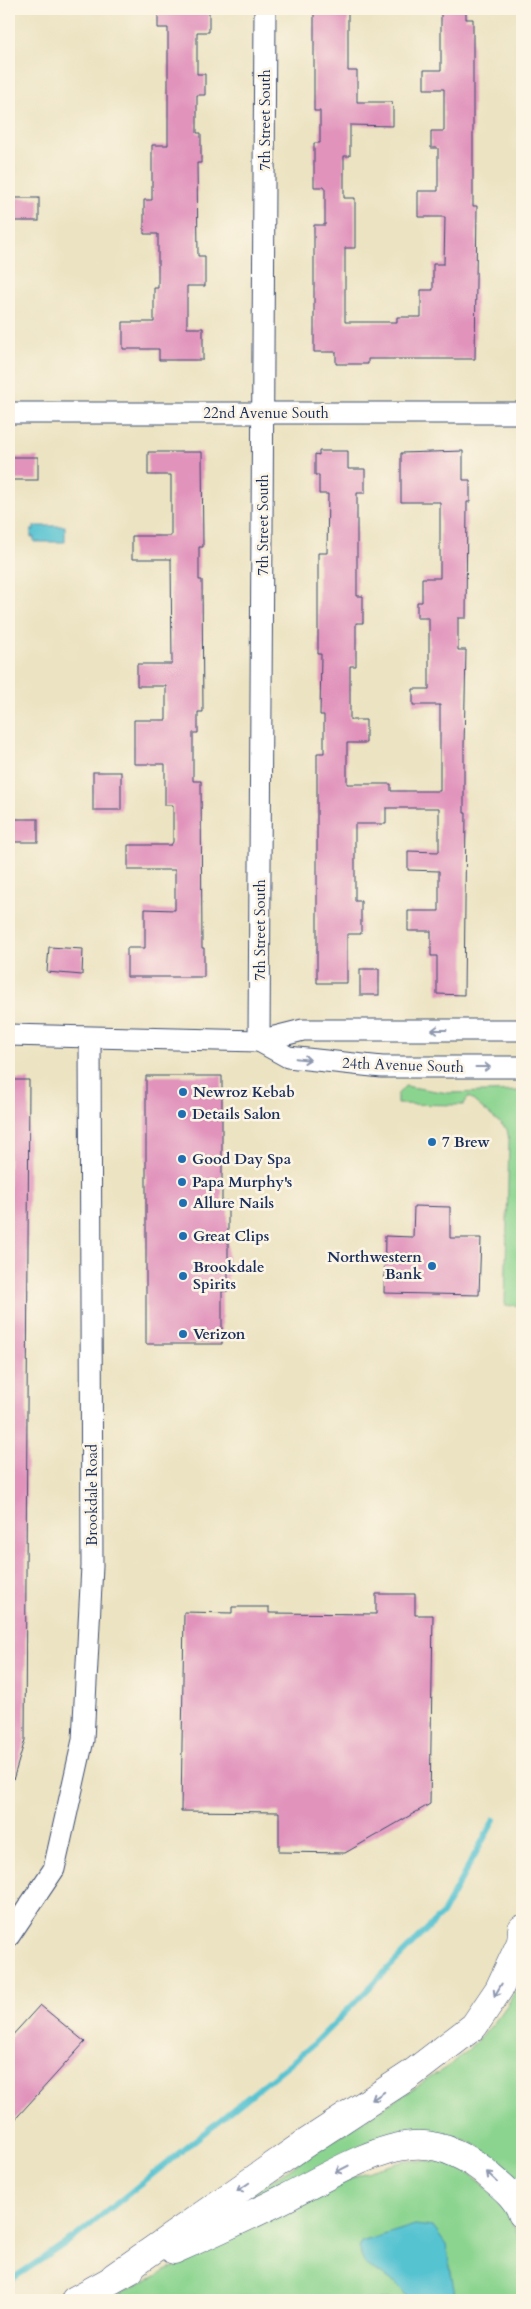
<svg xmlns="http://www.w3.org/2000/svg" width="531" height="2309" viewBox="0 0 531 2309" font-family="Cardo,serif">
<rect width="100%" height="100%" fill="#fcf5e5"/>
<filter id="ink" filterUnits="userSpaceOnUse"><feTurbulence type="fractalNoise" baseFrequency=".02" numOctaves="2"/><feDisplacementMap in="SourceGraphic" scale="10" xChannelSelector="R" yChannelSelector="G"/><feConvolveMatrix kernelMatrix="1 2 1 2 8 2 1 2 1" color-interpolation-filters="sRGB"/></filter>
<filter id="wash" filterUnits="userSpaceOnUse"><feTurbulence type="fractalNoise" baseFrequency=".0096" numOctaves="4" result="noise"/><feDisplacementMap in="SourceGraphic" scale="20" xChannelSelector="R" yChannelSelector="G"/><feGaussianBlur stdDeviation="1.12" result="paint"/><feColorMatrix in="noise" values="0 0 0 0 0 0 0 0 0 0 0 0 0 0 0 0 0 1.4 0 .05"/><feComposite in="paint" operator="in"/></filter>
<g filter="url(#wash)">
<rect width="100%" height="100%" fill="#ece3c2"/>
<!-- green -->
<g fill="#8bd48f" stroke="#538276">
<path d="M405 1086 448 1093 522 1091V1305L505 1306 509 1140 507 1129 469 1097 463 1105 397 1104V1095Z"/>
<path d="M522 1975V2189C497 2149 447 2123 399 2132 370 2138 345 2154 319 2167 292 2182 265 2195 238 2209L236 2203 453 2063C481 2038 510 2011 522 1975Z"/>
<path d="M404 2161C422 2161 441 2159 458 2167 488 2181 519 2220 522 2254 524 2269 522 2285 522 2300H108L360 2174Z"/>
</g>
<!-- water -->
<g fill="#57c3d1" stroke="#397998">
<path d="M34 526H65V542H34V537H31V530H34Z"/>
<path d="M415 2225 433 2227 446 2245 456 2300H410L396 2283 365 2264 358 2248 361 2242Z"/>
</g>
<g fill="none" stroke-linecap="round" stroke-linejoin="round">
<!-- stream -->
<path stroke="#57c3d1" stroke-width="6" d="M9 2281 75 2237 314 2044 442 1914 494 1820"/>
</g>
<g id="blocks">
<!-- building -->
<g fill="#e193bc">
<path d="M168 9H209V32H197V74H205V95H197V133H201V163H197L198 256H205V286H187V328H203V360H159V349H123V322H154V288H158V234H144V200H152V145H168V28H158V11H168Z"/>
<path d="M314 9H348V71H357V102H392L393 109V126L350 125V156H344V198H355V248H345V322H397V317H421V290H433V264H444L445 217H418V191H438V148H431V131H444V89H424V70H441V9H466V19H473V206H477L475 359H368V364H336V352H314V225H325V187H314V143H320V111H314Z"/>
<rect x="9" y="198" width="30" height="23"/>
<path d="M319 451H348V469H365V493H357V596H363V623H356V666H350V720H366V743H347V784H391V791H440V705H413V689H429V618H417V602H422V578H440V502H401V453L463 451V480H470V502H467L466 618H458V650H466L464 746V813H466L464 995 437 994V956H431V931H408V911H439V871L408 870V851L439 852V808H386V824H355V901H361V934H347V983H317V753H324V715H320L321 654H318V553H327L328 494H319V475H315V454L319 455Z"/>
<path d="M148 452H202L203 547H199V580H202L203 712H198V733H193V781H201L202 948H204V977H127V948H145V909L175 910V870H128V845H171L173 842V805H165V764H134V720H166V686H137V664H172L171 559H132V536H171V475H148Z"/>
<rect x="9" y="457" width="29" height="23"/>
<rect x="93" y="772" width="28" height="38"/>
<rect x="13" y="819" width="25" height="23"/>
<path d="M49 947 83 949 82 975 47 972Z"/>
<rect x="360" y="969" width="19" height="26"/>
<path d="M146 1076H222V1201H228V1291H222V1344H146Z"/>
<path d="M9 1080H29L25 1740 13 1780H9Z"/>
<path d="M414 1206 450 1207V1238H481L479 1295 384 1293 385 1236 413 1237Z"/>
<path d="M376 1594H415V1615H433L430 1804 345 1853 279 1852V1812L181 1811 184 1612 232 1613V1607H269V1613L376 1614Z"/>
<path d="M40 2005 85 2042 9 2126V2039Z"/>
</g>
</g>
</g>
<g filter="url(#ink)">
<use href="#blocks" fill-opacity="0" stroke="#3a4a6d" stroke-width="1"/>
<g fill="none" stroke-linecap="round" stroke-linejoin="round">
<defs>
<g id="minor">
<path d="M9 413H522"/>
<path d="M9 1035 259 1041 303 1030H522"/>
<path d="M259 1041 265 9"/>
<path d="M259 1041 288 1057 382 1067H522"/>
<path d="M9 1936 54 1869 83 1740 92 1566 90 1038"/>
</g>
<g id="highway">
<path d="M174 2250C212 2233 250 2216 287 2197 321 2180 375 2147 413 2145 442 2143 471 2158 491 2177 503 2187 518 2199 522 2214"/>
<path d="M114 2277 303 2145 410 2075 474 2026 499 1989 521 1942 522 1929"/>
<path d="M75 2300 130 2270"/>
</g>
</defs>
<!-- minor casing -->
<use href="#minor" stroke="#3a4a6d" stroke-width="23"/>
<!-- highway casing -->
<use href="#highway" stroke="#3a4a6d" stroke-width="29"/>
<!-- minor -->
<use href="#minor" stroke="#fff" stroke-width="21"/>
<!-- highway -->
<use href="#highway" stroke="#fff" stroke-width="28"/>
</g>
<!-- one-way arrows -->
<defs><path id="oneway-shaft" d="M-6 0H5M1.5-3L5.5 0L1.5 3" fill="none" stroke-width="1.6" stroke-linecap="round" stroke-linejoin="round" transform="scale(1.25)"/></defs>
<g stroke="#8d97ae">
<use href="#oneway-shaft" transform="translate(439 1030) rotate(-180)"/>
<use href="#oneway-shaft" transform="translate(303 1059) rotate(6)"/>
<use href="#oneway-shaft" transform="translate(483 1067)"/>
<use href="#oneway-shaft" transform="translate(498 1990) rotate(120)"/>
<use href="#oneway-shaft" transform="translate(378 2096) rotate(147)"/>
<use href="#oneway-shaft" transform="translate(342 2169) rotate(153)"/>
<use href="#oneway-shaft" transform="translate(492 2177) rotate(-137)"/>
<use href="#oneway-shaft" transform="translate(243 2187) rotate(145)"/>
</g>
</g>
<!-- markers -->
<g fill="#1f6fb2" stroke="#fcf5e5" stroke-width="2">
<circle cx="183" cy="1092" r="5"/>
<circle cx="182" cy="1114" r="5"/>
<circle cx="432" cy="1142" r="5"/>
<circle cx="182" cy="1159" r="5"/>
<circle cx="182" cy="1182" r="5"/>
<circle cx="183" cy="1203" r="5"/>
<circle cx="183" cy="1236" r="5"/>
<circle cx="432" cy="1266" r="5"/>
<circle cx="183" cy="1276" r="5"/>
<circle cx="183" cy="1334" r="5"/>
</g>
<g text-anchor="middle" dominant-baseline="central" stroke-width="5" stroke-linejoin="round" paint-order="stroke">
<!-- street labels -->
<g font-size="15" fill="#1b2f5e" stroke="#fcf5e5">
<text transform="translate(265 120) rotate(-90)">7th Street South</text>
<text x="266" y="413">22nd Avenue South</text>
<text transform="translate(263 525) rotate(-90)">7th Street South</text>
<text transform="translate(260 930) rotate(-90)">7th Street South</text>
<text transform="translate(403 1065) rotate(2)">24th Avenue South</text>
<text transform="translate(92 1495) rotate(-90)">Brookdale Road</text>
</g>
<!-- poi labels -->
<g font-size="15" font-weight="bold" fill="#1b2f5e" stroke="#fcf5e5" text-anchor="start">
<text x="193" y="1092">Newroz Kebab</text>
<text x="192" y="1114">Details Salon</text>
<text x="442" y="1142">7 Brew</text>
<text x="192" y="1159">Good Day Spa</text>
<text x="192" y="1182">Papa Murphy's</text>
<text x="193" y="1203">Allure Nails</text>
<text x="193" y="1236">Great Clips</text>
<text x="422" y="1257" text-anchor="end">Northwestern<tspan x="422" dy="17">Bank</tspan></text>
<text x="193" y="1267">Brookdale<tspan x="193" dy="17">Spirits</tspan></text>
<text x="193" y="1334">Verizon</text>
</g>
</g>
<!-- margin -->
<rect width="531" height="2309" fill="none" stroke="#fcf5e5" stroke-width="30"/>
</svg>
